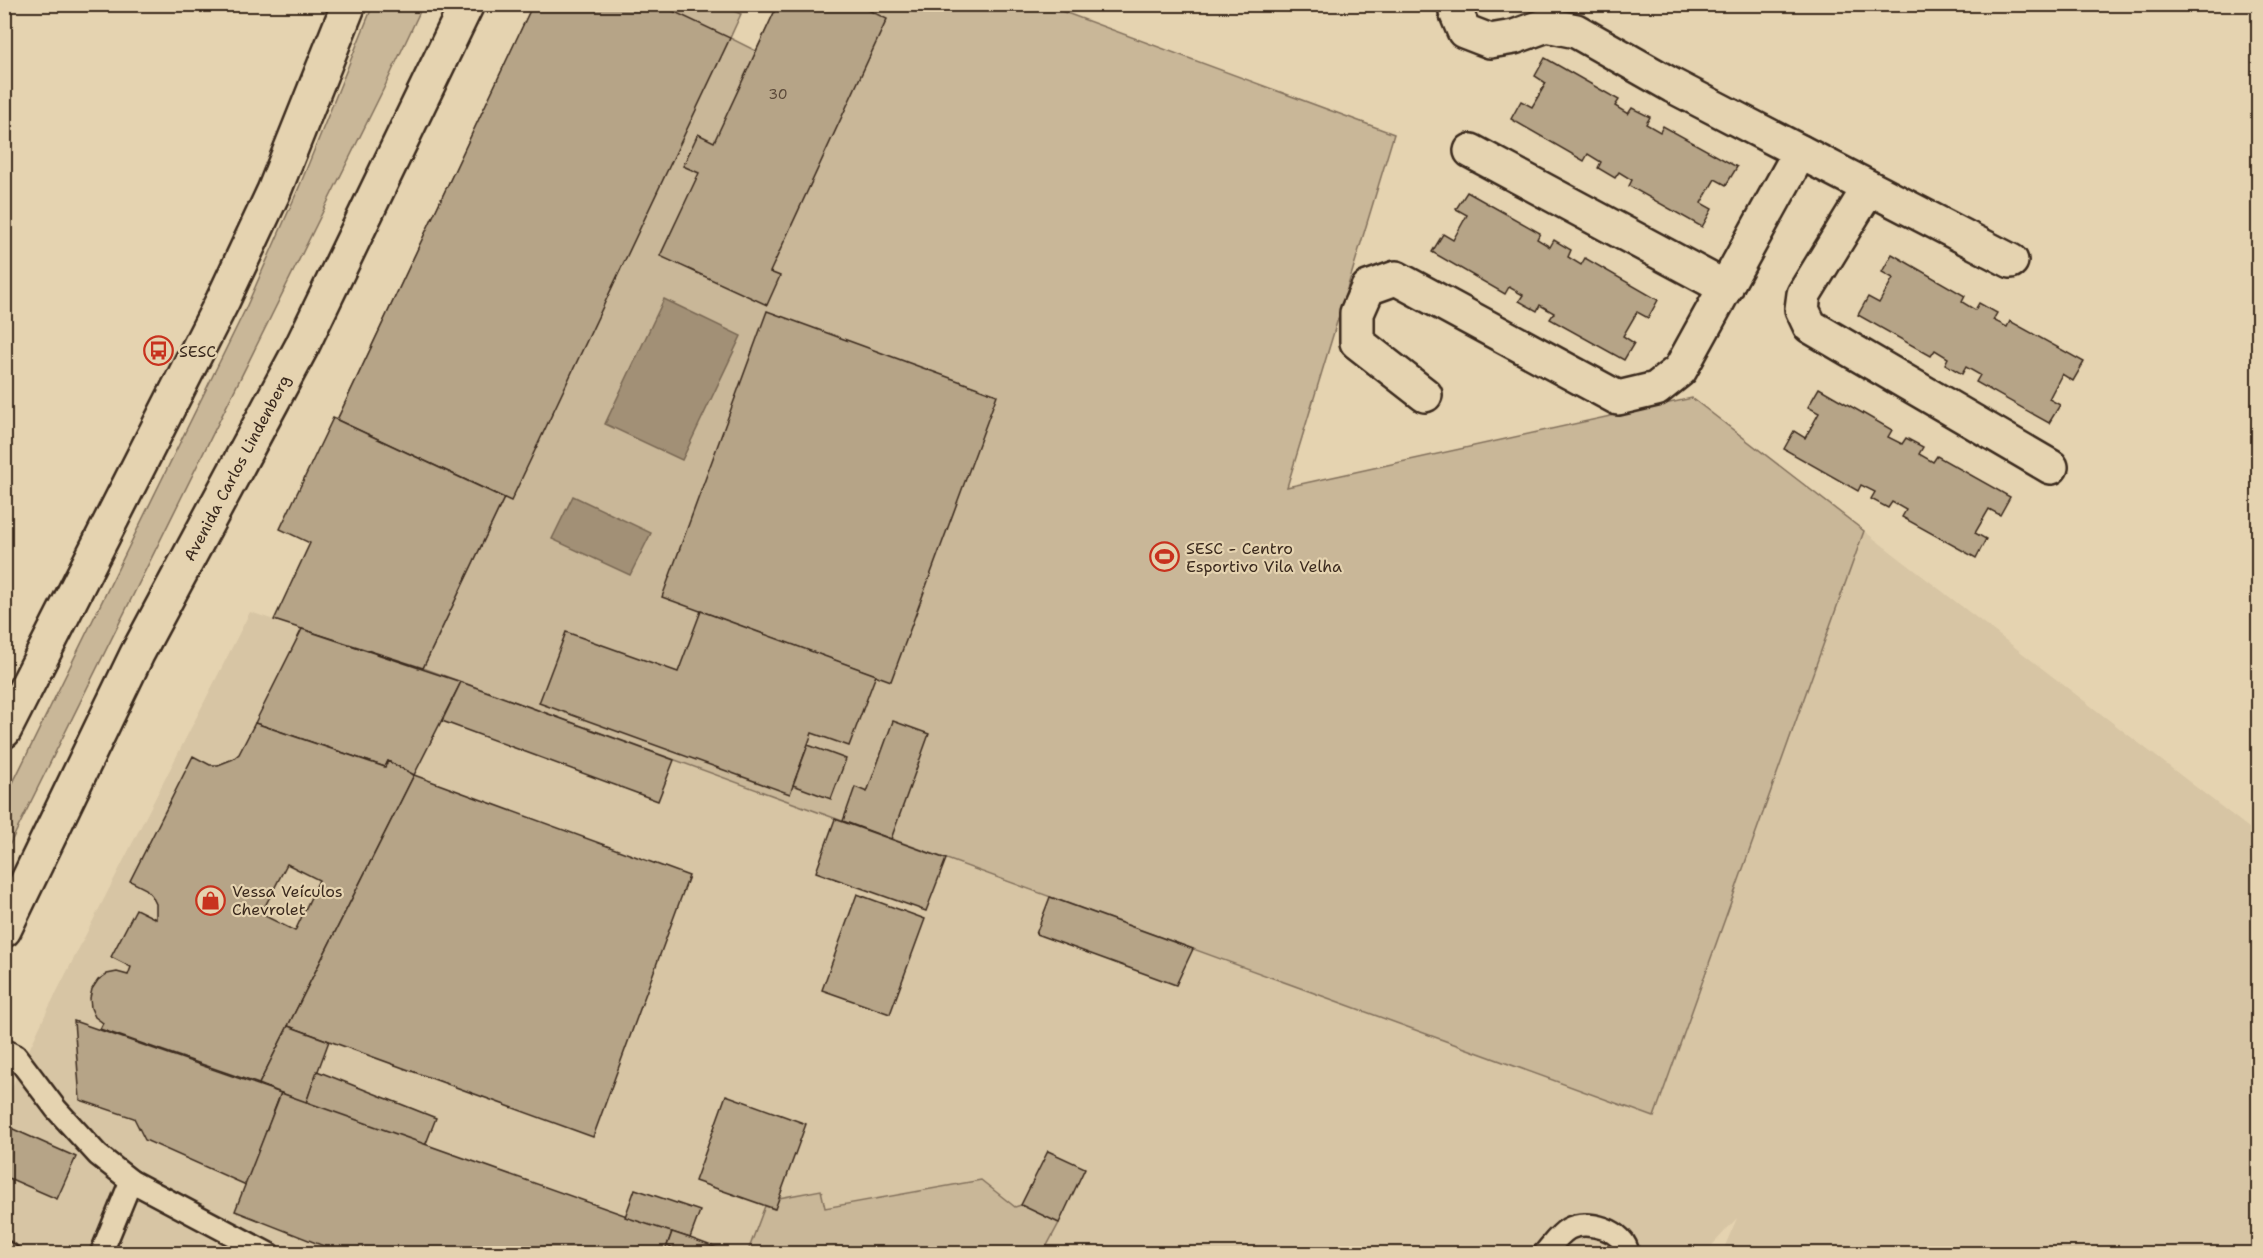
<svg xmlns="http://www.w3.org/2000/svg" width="2263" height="1258" viewBox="0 0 2263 1258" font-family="'Shantell Sans',sans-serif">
<rect width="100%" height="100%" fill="#e5d3b0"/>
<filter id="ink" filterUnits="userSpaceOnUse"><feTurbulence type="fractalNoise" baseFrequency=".0167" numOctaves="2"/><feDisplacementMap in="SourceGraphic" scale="12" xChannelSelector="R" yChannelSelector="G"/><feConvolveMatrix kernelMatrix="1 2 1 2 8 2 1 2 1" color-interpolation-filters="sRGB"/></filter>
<g filter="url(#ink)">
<!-- built -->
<path fill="#d7c5a4" d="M1864 531 2258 835V1253H1722L1737 1218 1704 1254H5V1102L47 1011 250 612 461 682 1653 1117Z"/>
<!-- green -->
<g fill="#c9b798" stroke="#82705b" stroke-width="1.5">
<path d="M870 4 1045 5 1394 134 1287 487 1692 398 1864 531 1654 1117 423 668 504 498 337 420 533 5H719L741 14 730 38 756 51 778 5H816L825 9 827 5 867 10Z"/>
<path d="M373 5H423L384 88 5 854V799L245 310 300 185Z"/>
<path d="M981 1180 1015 1207 1021 1205 1059 1223 1043 1253 747 1254 765 1206 774 1209 779 1198 821 1190 825 1208Z"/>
</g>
<!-- water -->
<g fill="#a29076" stroke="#796753" stroke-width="1.5">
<path d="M664 299 741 336 682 460 605 424Z"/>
<path d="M573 496 651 533 630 575 552 539Z"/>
</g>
<!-- building -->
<g fill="#b6a487" stroke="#3b2a1e" stroke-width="1.5" fill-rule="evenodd">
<path d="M533 4H658L730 38 511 501 337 420Z"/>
<path d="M778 4H816L825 9 827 4H856L887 19 770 272 780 276 767 305 660 256 699 173 683 166 698 134 714 142Z"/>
<path d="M1545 58 1619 100 1615 106 1628 114 1632 108 1650 117 1646 124 1660 132 1663 126 1737 167 1726 185 1715 179 1701 203 1712 209 1702 227 1629 186 1632 180 1619 172 1615 178 1598 168 1601 162 1588 154 1584 161 1511 119 1521 101 1532 107 1546 83 1535 76Z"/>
<path d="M1467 192 1540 233 1537 239 1550 247 1554 240 1571 250 1568 257 1581 265 1585 258 1658 300 1648 318 1637 312 1623 336 1634 343 1624 360 1550 319 1554 313 1540 305 1537 311 1519 301 1523 295 1509 287 1505 294 1432 252 1443 234 1453 240 1467 215 1456 209Z"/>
<path d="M1892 254 1965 296 1962 302 1975 310 1979 303 1997 313 1993 320 2007 327 2010 321 2084 362 2073 381 2062 374 2049 399 2060 405 2049 423 1976 382 1980 375 1966 367 1962 374 1945 364 1948 358 1935 350 1931 356 1858 315 1868 297 1879 303 1893 278 1882 272Z"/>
<path d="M767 311 997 395 891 681 662 597Z"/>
<path d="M1819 388 1892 430 1888 437 1902 444 1906 438 1923 447 1919 454 1933 462 1937 456 2010 497 2000 515 1989 509 1975 533 1986 539 1976 558 1902 517 1906 510 1892 502 1888 508 1871 499 1875 492 1861 485 1858 491 1784 449 1794 431 1805 438 1819 413 1808 407Z"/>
<path d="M333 418 504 498 423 668 274 620 310 543 280 529Z"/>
<path d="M701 611 876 675 849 746 812 733 790 794 539 703 566 632 678 672Z"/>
<path d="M302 629 461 682 414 775 388 761 385 767 255 723Z"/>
<path d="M461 682 674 760 658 801 442 721Z"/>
<path d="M893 721 929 734 891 839 843 821 855 787 867 792Z"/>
<path d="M255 723 385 767 388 761 414 775 259 1084 100 1029 103 1023 95 1017 91 1008 90 998 92 989 98 980 107 974 117 972 128 975 131 967 111 957 136 909 156 919V904L152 896 146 889 130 881 193 756 210 765H218L233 759 239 754ZM287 864 319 880 295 931 261 914Z"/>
<path d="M808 745 846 759 831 799 793 785Z"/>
<path d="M414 775 689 876 593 1137 288 1026Z"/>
<path d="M835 819 946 859 926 911 816 872Z"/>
<path d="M857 894 925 919 890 1014 822 990Z"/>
<path d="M1050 897 1193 949 1176 985 1036 934Z"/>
<path d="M74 1021 281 1093 246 1185 145 1140 134 1118 80 1100Z"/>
<path d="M288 1026 329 1041 306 1103 259 1084Z"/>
<path d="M317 1071 436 1118 425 1146 306 1103Z"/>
<path d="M281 1093 672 1232 664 1254H344L235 1211Z"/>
<path d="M726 1095 806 1124 775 1209 695 1181Z"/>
<path d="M4 1125 76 1157 57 1199 4 1176Z"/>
<path d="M1048 1151 1085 1168 1059 1223 1021 1205Z"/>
<path d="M635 1189 700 1211 690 1238 625 1217Z"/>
<path d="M672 1232 690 1238 733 1254H688L667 1246Z"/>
</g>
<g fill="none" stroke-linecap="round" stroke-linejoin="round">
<defs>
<g id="service">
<path d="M4 1050 16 1056 56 1109 98 1155 131 1181 269 1254"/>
<path d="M4 1252 8 1254"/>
<path d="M101 1254 131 1181"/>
<path d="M1544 1254C1551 1246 1559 1234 1568 1229 1586 1218 1626 1230 1628 1254"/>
</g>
<g id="minor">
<path d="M1458 4 1456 12 1464 31 1490 41 1514 37 1547 25 1576 31 1673 86 2011 261"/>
<path d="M1471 151 1726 288"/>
<path d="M1869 188 1804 294 1802 309 1810 326 2051 467"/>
<path d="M1425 395 1357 342V313L1368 288 1396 278 1618 398 1656 389 1680 370 1800 152"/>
</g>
<g id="primary">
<path d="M4 731 223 300 274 191 349 4"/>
<path d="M4 930 137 654 302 346 467 4"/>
</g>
</defs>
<!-- service casing -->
<use href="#service" stroke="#3b2a1e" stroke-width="26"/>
<!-- minor casing -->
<use href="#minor" stroke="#3b2a1e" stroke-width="38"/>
<!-- primary casing -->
<use href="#primary" stroke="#3b2a1e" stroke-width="38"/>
<!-- service -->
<use href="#service" stroke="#e5d3b0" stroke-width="21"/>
<!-- minor -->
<use href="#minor" stroke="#e5d3b0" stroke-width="33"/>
<!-- primary -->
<use href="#primary" stroke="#e5d3b0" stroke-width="33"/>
</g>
</g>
<!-- icons -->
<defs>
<symbol id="bus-ring" viewBox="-11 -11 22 22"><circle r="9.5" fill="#e5d3b0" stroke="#c8321e" stroke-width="1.5"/><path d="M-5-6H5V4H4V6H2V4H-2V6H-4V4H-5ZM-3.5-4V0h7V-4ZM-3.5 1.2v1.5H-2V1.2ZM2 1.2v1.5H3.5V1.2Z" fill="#c8321e"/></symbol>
<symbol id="stadium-ring" viewBox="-11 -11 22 22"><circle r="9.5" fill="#e5d3b0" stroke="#c8321e" stroke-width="1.5"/><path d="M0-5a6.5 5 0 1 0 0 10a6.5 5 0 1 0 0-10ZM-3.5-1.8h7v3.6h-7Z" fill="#c8321e"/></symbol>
<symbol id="shop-ring" viewBox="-11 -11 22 22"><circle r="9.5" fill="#e5d3b0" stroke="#c8321e" stroke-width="1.5"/><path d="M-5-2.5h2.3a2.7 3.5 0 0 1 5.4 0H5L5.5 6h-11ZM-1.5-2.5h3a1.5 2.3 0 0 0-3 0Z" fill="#c8321e"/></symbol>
</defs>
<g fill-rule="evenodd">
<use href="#bus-ring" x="142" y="334" width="33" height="33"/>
<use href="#stadium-ring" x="1148" y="540" width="33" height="33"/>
<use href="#shop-ring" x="194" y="884" width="33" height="33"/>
</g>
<g text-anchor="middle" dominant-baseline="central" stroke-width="4.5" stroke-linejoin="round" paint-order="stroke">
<!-- number labels -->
<g font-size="14" fill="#5a4838">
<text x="778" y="94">30</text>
</g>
<!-- poi labels -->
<g font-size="16" fill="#3b2a1e" stroke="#e5d3b0" text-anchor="start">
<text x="179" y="351">SESC</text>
<text x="1186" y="548">SESC - Centro<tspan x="1186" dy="18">Esportivo Vila Velha</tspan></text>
<text x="232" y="891">Vessa Veículos<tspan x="232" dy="18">Chevrolet</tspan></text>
</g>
<!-- street labels -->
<g font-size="16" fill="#3b2a1e" stroke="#e5d3b0">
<text transform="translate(237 468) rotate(-62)">Avenida Carlos Lindenberg</text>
</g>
</g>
<!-- margin -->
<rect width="2263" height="1258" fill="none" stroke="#e5d3b0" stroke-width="24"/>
<rect x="12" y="12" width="2239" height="1234" fill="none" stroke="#3b2a1e" stroke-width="2" filter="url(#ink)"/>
</svg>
